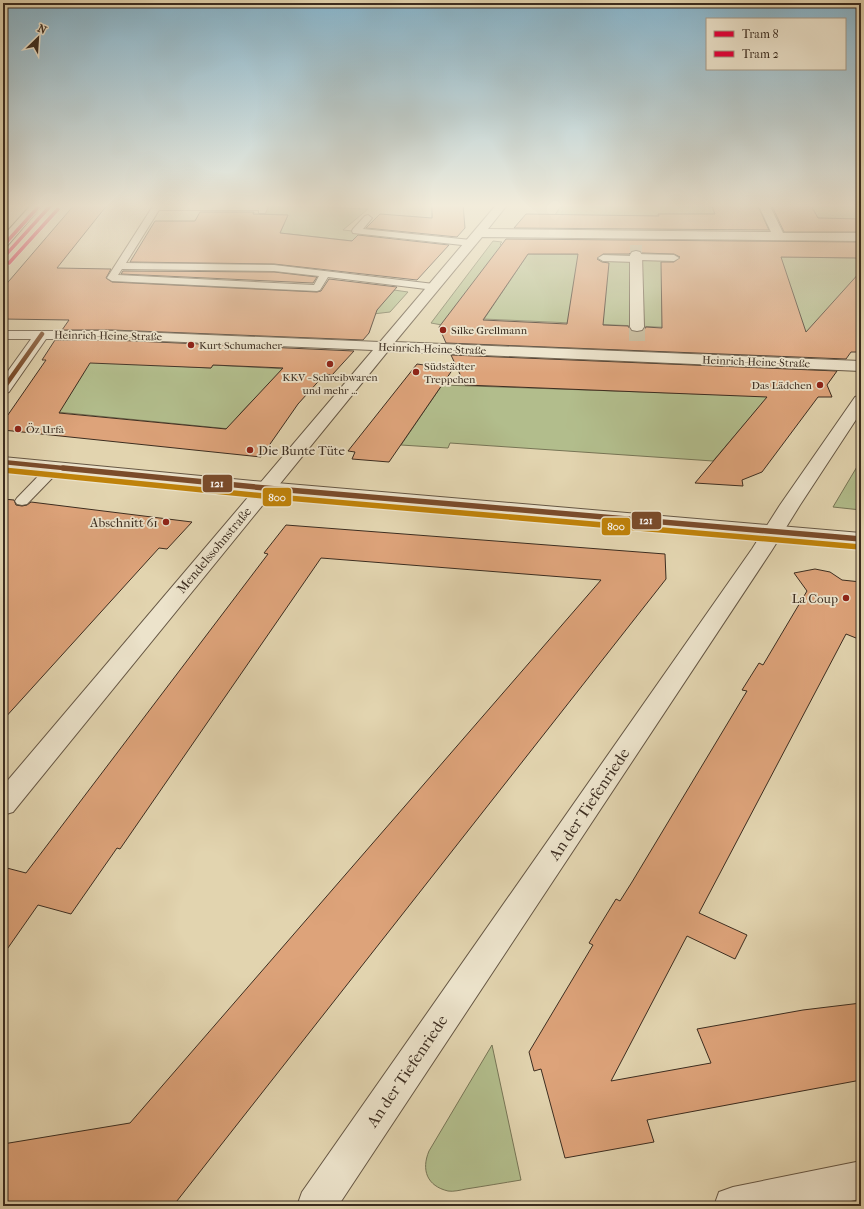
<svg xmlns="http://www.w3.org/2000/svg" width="864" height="1209" viewBox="0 0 864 1209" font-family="'IM FELL French Canon',serif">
<rect width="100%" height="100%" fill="#e2d4af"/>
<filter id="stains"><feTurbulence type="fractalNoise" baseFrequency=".005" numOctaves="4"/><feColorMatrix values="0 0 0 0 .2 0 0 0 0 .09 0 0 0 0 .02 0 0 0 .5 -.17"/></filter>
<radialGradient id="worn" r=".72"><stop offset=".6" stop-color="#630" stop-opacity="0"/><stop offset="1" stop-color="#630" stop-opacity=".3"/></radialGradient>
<!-- green -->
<g fill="#b2bd8c" stroke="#777556">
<path d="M562 204H711L715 214H658L659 216 555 215Z"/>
<path d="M810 204H861V219L818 218Z"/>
<path d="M268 205 368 209 343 230 390 235 381 244 280 233 288 215 262 214Z"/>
<path d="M493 241 502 242 500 244 502 246 442 325 431 323Z"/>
<path d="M528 254 861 258V278L834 330 789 333 484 319Z"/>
<path d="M394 290 408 292 390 312 373 314Z"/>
<path d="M79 361 211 368 213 365 287 369 259 398H255L238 416 230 429 47 411 52 403H65L84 371Z"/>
<path d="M442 385 760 396 782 395 771 410 759 407 713 461 450 443 448 448 401 445Z"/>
<path d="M861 460V510L833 507Z"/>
<path d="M492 1045 521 1180C503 1183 485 1186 466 1189 461 1190 453 1192 448 1191 427 1186 421 1170 429 1151Z"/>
</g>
<!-- building -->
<g fill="#dda37a" stroke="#3c2d20" fill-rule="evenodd">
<path d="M75 204H108L57 268 111 269 106 278 112 282 317 292 321 291 329 279 397 287 377 310 369 333 363 340 112 330H62L69 320 3 319V288Z"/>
<path d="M432 204H463L465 228 457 237 366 228 380 214 432 218Z"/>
<path d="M711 204H757L769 230 514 228 526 214 659 216 658 214H715Z"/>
<path d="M771 204H810L818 218 861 219V232H784Z"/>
<path d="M200 212H254L253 214 288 215 280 233 352 241 358 235 449 245 417 280 274 264 130 262 155 221H195Z"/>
<path d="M506 239 861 242V258L781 257 806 332 861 271V352H851L846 359 446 343 439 327ZM636 250 642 253 674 254 680 257 674 262H661L662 328 646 327 643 331 637 332 631 331 628 326 603 325 609 263 602 262 597 259 603 254H629L632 251ZM528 254H578L567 324 483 320Z"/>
<path d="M123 271 274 272 317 277 313 283 121 274Z"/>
<path d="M55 340H112L354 351 332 375 325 374 298 404 261 457 3 430V422L46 360H42ZM90 363 211 368 213 365 283 368 226 429 59 413Z"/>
<path d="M451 355 837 371 827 385 832 397H818L762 472 742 480 743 486 695 483 767 397 465 385Z"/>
<path d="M417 364 453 369 389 462 352 459 355 452 348 451Z"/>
<path d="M3 499 14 500 16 505 22 506 27 505 31 502 192 522 167 549 159 548 3 720Z"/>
<path d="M286 525 665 554 666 579 173 1206H3V1144L130 1123 601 580 321 558 120 849 117 848 71 914 38 905 3 955V867L26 873 268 554 264 553Z"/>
<path d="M815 569 830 572 842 580 861 582V640L846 634 699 913 747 935 735 959 687 936 611 1081 711 1063 697 1029 803 1010 861 1003V1080L647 1120 654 1142 565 1158 541 1069 534 1071 529 1052 593 945 589 943 616 899 620 901 632 882 747 691 742 690 759 663 763 665 807 591 794 573Z"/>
</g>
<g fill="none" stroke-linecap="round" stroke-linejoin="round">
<!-- minor-tunnel-far1 -->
<path stroke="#c1b392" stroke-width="12" stroke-dasharray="12 6" stroke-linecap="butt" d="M636 245V255"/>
<!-- minor-tunnel -->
<path stroke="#c1b392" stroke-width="16" stroke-dasharray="16 8" stroke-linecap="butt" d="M637 327V341"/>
<defs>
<g id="service">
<path d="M264 205 268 207 265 213H259V210H159L126 263 274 265 434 284 439 287 434 290 328 277 320 290 317 291 112 281 107 278 153 206ZM122 269 274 271 319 276 314 285 118 275Z"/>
<path d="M368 215 372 218 363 229 471 240 475 243 471 246 353 233 352 231 353 229 365 216Z"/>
<path d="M636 254 674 255 679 258 674 261 640 260 636 262 603 261 598 258 603 255 632 256Z"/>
<path d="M55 463 60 464 62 467 60 470 27 504 22 505 17 504 15 501 17 498 50 464Z"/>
</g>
<g id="minor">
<path d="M497 204H508L488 229 771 232 758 204H769L783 233H861V241L482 237 395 342 861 361V371L388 351 13 812 3 815V786L373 350 112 339H46L9 392 3 394V378L31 339H3V331H112L380 342Z"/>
<path d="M636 251 640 252 642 255 644 327 642 330 637 331 632 330 630 327V255L632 252Z"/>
<path d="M861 395V412L800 505 772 550 338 1206H297L302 1192 752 549 780 505 855 397Z"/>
<path d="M861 1161V1199L826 1206H714L719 1192 733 1187Z"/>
</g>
<path id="tertiary" d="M3 457 265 482 861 533V545L265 494 3 467Z"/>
<path id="secondary" d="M32 204H43L7 246 3 247V236Z"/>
</defs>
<!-- service casing -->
<use href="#service" stroke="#665744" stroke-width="2"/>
<!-- minor casing -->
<use href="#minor" stroke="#665744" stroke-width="2"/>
<!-- tertiary casing -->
<use href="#tertiary" stroke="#665744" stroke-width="2"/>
<!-- secondary casing -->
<use href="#secondary" stroke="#3c2d20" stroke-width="2"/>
<!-- service -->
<use href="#service" fill="#ece3cb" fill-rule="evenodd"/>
<!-- minor -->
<use href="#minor" fill="#ece3cb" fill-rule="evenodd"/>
<!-- tertiary -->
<use href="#tertiary" fill="#ece3cb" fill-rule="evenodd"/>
<!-- secondary -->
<use href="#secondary" fill="#ece3cb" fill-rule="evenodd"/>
<defs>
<g id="bus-1-far1">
<path d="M3 389 42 334"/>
<path d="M3 462 73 469"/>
</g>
<path id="bus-1" d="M63 468 265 488 861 539"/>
<path id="bus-2" d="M3 470 264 496 860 547"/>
</defs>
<!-- bus-1-far1 casing -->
<use href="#bus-1-far1" stroke="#ece3cb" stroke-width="6"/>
<!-- bus-1 casing -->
<use href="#bus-1" stroke="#ece3cb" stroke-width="8"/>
<!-- bus-2 casing -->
<use href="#bus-2" stroke="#ece3cb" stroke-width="8"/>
<!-- bus-1-far1 -->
<use href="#bus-1-far1" stroke="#7a4b2a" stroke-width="4.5"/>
<!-- bus-1 -->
<use href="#bus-1" stroke="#7a4b2a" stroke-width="5.5"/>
<!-- bus-2 -->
<use href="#bus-2" stroke="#bf820a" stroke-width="5.5"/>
<defs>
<path id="tram-1" d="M3 258 52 204"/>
<path id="tram-2" d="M9 263 58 209"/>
<path id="tram-3" d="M3 246 41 204"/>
</defs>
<!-- tram-1 casing -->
<use href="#tram-1" stroke="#ece3cb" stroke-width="5"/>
<!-- tram-2 casing -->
<use href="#tram-2" stroke="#ece3cb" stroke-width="5"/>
<!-- tram-3 casing -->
<use href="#tram-3" stroke="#ece3cb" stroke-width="5"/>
<!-- tram-1 -->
<use href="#tram-1" stroke="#e4003a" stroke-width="3.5"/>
<!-- tram-2 -->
<use href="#tram-2" stroke="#e4003a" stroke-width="3.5"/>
<!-- tram-3 -->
<use href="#tram-3" stroke="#e4003a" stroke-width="3.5"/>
</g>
<!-- sky -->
<linearGradient id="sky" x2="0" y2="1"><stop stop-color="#87b6ce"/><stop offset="0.55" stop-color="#f2ecdb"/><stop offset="1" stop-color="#f2ecdb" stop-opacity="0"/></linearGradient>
<rect width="864" height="374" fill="url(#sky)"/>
<!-- markers -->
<g fill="#8f2418" stroke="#ece3cb" stroke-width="1.5">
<circle cx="443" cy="330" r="4"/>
<circle cx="191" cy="345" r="4"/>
<circle cx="330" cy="364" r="4"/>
<circle cx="416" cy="372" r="4"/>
<circle cx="820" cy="385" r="4"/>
<circle cx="18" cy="429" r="4"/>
<circle cx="250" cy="450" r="4"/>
<circle cx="166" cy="522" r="4"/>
<circle cx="846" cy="598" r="4"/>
</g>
<g text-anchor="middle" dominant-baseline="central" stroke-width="3.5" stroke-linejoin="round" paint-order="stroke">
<!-- far-poi labels -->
<g font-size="11" fill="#3c2d20" stroke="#ece3cb" text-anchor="start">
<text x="451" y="330">Silke Grellmann</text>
<text x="199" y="345">Kurt Schumacher</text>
<text x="424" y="366">Südstädter<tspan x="424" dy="13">Treppchen</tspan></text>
<text x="330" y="377" text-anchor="middle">KKV - Schreibwaren<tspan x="330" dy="13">und mehr ...</tspan></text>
<text x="812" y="385" text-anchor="end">Das Lädchen</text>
<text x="26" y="429">Öz Urfa</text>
</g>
<!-- far-street labels -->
<g font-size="11" fill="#3c2d20" stroke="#ece3cb">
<text transform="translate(108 336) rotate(1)">Heinrich-Heine-Straße</text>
<text transform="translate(432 349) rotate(2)">Heinrich-Heine-Straße</text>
<text transform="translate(756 362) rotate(2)">Heinrich-Heine-Straße</text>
</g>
<!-- poi labels -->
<g font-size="13" fill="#3c2d20" stroke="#ece3cb" text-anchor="end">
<text x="258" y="450" text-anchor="start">Die Bunte Tüte</text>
<text x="158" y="522">Abschnitt 61</text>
<text x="838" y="598">La Coup</text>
</g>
<!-- street labels -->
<g font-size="13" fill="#3c2d20" stroke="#ece3cb">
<text transform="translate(214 550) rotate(-50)">Mendelssohnstraße</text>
</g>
<!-- near-street labels -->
<g font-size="16" fill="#3c2d20" stroke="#ece3cb">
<text transform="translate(589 804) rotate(-56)">An der Tiefenriede</text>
<text transform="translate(407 1071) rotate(-56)">An der Tiefenriede</text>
</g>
</g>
<g stroke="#ece3cb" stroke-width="1.5">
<rect x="202" y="474" width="31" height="19" rx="4" fill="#7a4b2a"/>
<rect x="262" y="487" width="30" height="20" rx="4" fill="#bf820a"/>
<rect x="631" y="511" width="31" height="19" rx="4" fill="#7a4b2a"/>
<rect x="601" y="517" width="30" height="19" rx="4" fill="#bf820a"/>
</g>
<g font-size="11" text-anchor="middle" font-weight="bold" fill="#fff">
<text x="217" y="487">121</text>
<text x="277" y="501">800</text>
<text x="646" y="524">121</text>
<text x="616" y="530">800</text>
</g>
<!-- margin -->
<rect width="864" height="1209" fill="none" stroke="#e2d4af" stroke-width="16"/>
<rect x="4" y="4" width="856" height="1201" fill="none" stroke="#3c2d20" stroke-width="2"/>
<rect x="8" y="8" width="848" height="1193" fill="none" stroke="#3c2d20"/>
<!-- legend -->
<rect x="706" y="18" width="140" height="52" fill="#ece3cb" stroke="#a69a87"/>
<rect x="714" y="31" width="20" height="6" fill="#e4003a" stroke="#a69a87"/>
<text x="742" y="38" font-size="12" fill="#3c2d20">Tram 8</text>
<rect x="714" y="51" width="20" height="6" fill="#e4003a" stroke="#a69a87"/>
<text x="742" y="58" font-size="12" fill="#3c2d20">Tram 2</text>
<!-- north arrow -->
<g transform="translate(38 38) rotate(25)" stroke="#ece3cb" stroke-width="3" paint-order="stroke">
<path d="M0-3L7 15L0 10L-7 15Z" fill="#3c2d20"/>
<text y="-6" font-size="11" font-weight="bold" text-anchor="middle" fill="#3c2d20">N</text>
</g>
<rect width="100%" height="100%" filter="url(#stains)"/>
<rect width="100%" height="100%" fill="url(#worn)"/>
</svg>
